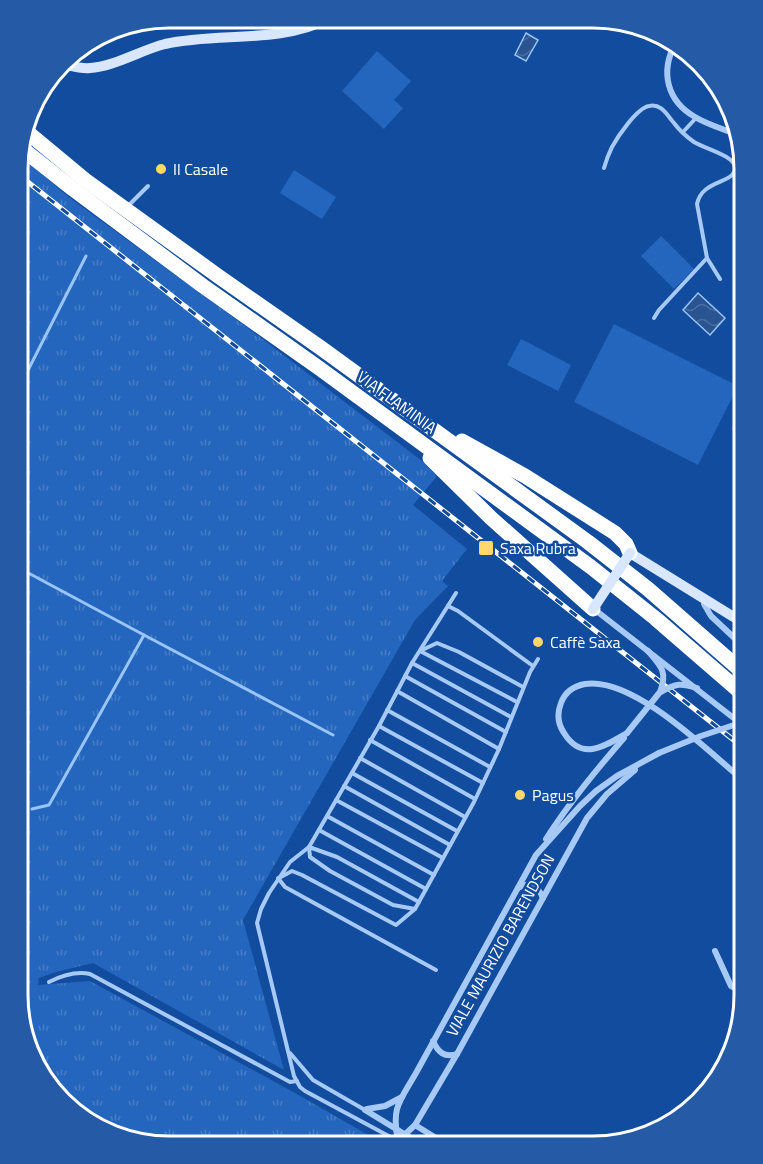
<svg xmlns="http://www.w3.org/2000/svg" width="763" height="1164" viewBox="0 0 763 1164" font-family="'Titillium Web',sans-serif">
<defs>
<pattern id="grass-tufts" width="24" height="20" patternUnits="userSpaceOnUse" patternTransform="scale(1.5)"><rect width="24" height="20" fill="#2466bd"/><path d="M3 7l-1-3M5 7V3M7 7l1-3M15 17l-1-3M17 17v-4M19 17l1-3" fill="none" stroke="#457dc7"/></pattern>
<pattern id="water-waves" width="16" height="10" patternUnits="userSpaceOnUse" patternTransform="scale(1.5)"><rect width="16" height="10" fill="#295491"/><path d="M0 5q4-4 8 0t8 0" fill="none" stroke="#496ea2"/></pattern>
</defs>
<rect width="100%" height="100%" fill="#114c9e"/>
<!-- grass -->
<path fill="url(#grass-tufts)" d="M19 155 70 198 256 334 422 461 437 476 413 505 467 549 442 581 448 586 415 620 243 920 284 1070 93 963 56 972 39 978 38 985 90 981 295 1093 386 1145H150L78 1115 30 1053 18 994Z"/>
<!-- pitch -->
<g fill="#2466bd">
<path d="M377 51 411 81 394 100 403 108 384 129 342 91Z"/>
<path d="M294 170 336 197 322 219 280 193Z"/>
<path d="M661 236 694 269 674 289 641 256Z"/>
<path d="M614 324 738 386 698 465 574 402Z"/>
<path d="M521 339 571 365 558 391 507 365Z"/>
<path d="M744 403 745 404V437L731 429Z"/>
</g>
<!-- water -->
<g fill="url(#water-waves)" stroke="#99c4f8" stroke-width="1.5">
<path d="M526 33 538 40 526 61 515 55Z"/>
<path d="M698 293 725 318 710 335 683 310Z"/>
</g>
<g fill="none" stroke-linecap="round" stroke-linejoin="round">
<!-- stream -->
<g stroke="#99c4f8" stroke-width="3">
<path d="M19 388 86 256"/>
<path d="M19 568 144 635"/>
<path d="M32 809 49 805 144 635 333 735"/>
</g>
<!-- lane -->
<g stroke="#a7c9f5" stroke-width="4">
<path d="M683 132 696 118"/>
<path d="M604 168C606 161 609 153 612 147 618 136 637 108 649 106 661 103 667 115 674 123 679 130 687 137 694 142 703 148 736 156 735 168 735 184 702 179 697 204L707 258 720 279"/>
<path d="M128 206 148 186"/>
<path d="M654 318 659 310 707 258"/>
<path d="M448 606 458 611 533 666"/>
<path d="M420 651 437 643 459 652 523 687"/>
<path d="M420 651 517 702"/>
<path d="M412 663 511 717"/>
<path d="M405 676 506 732"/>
<path d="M397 691 499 749"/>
<path d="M387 710 490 767"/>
<path d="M379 726 483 783"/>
<path d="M370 740 475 799"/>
<path d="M360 758 465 817"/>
<path d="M352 773 457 831"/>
<path d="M344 786 450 845"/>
<path d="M336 800 443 858"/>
<path d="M327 816 434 875"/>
<path d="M319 830 426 889"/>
<path d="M309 847 310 857 330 871 393 905 415 909"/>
<path d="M309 847 337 857 419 902"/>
<path d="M278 878 285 887 436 970"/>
<path d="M279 878 292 871 302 875 396 925 415 909 474 802 499 749 530 672 538 659"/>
<path d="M49 982C61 976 76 971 90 974L290 1082 297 1081"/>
<path d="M290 1053 313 1080 365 1110"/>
<path d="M398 1141 305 1091 300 1087 294 1076 257 923 261 909 269 893 290 862 309 847 379 726 412 663 456 593"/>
</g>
<!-- street -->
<g stroke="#a7c9f5" stroke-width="6">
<path d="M675 44C660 72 667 101 695 117 708 125 724 129 738 135"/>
<path d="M705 600 704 604 711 616 745 648"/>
<path d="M594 609 740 723"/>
<path d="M627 733C605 746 582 762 564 733 558 724 557 713 561 703 565 692 574 686 585 684 633 676 709 752 745 782"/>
<path d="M546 839C569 803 596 770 624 738"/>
<path d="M518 888C530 881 538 886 543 898"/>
<path d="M715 951 731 986 745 993"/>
<path d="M433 1041C438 1052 444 1058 457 1054"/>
<path d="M367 1109 385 1106 402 1097"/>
<path d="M365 1110 424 1146"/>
<path d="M415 1125 449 1146"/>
<path d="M398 1141C391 1107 400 1101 416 1073L536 855 580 806 596 791 617 776 659 753"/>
<path d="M398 1141 415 1125 457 1054 587 818 607 794 635 770"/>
<path d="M398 1141 406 1145"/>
</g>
<!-- secondary -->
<g stroke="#d8e7fd" stroke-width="10">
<path d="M63 64C72 66 81 69 90 68 113 67 141 50 165 44 218 32 278 44 328 19"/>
<path d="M630 553 745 624"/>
</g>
<!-- highway -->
<g stroke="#fff" stroke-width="15">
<path d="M26 131 85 180 218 276 321 348 588 542 648 589 745 674"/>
<path d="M20 147 73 189 203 286 319 368 591 567 655 618 745 696"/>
<path d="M462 441 525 476 615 533 626 544 630 553"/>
<path d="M430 458 491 518 593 609"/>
</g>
<defs>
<path id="rail" d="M19 175 745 749"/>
</defs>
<!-- rail casing -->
<use href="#rail" stroke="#fff" stroke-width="5"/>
<!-- rail -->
<use href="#rail" stroke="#114c9e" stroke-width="3" stroke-dasharray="9" stroke-linecap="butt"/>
<!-- street-bridge -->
<g stroke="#a7c9f5" stroke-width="6">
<path d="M661 692C676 683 681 683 697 688"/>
<path d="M627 733 660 692C668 672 661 666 648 651"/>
<path d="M659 753 701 736 740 723"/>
</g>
<!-- secondary-bridge -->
<path stroke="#d8e7fd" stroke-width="10" d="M593 609 630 553"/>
</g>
<!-- markers -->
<g fill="#ffd76b" stroke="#114c9e" stroke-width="2">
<circle cx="161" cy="169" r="6"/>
<rect x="478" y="540" width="16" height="16" rx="3"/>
<circle cx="538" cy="642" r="6"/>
<circle cx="520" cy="795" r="6"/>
</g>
<g text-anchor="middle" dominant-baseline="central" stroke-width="5" stroke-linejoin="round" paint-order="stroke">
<!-- poi labels -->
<g font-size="16" fill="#fff" stroke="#114c9e" text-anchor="start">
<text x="173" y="169">Il Casale</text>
<text x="500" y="548">Saxa Rubra</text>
<text x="550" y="642">Caffè Saxa</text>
<text x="532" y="795">Pagus</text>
</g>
<!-- street labels -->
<g font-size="16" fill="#fff" stroke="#114c9e">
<text transform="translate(397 402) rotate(36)">VIA FLAMINIA</text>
<text transform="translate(500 945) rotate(-61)">VIALE MAURIZIO BARENDSON</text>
</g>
</g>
<!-- crop -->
<path d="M0 0H763V1164H0ZM169 28H593A141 141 0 0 1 734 169V995A141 141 0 0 1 593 1136H169A141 141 0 0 1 28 995V169A141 141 0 0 1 169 28Z" fill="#245aa6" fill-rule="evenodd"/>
<path fill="none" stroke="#fff" stroke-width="3" d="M169 28H593A141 141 0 0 1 734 169V995A141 141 0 0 1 593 1136H169A141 141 0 0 1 28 995V169A141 141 0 0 1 169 28Z"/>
</svg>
